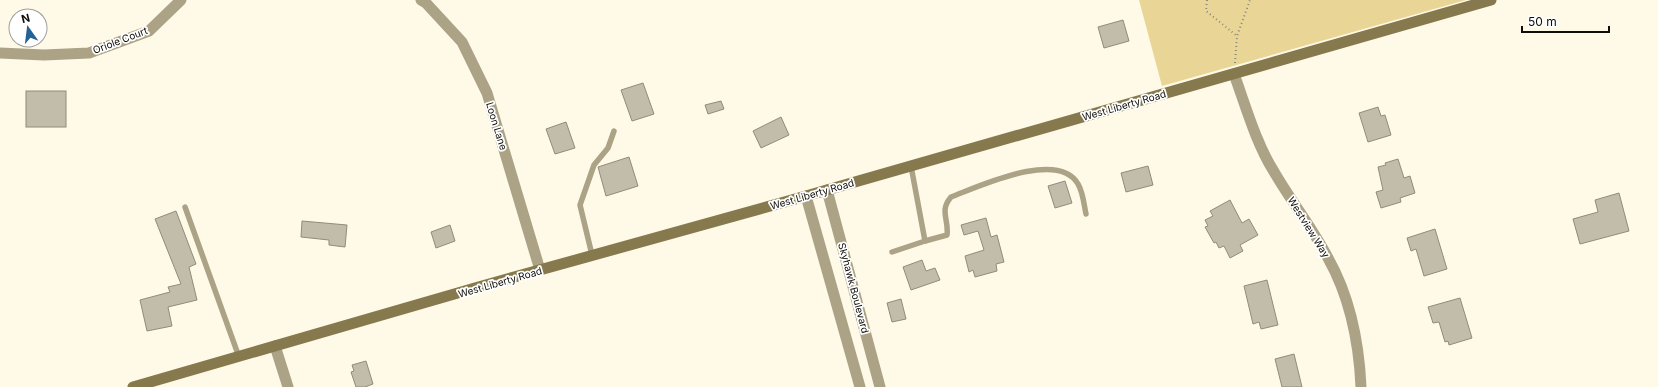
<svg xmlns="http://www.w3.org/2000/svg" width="1658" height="387" viewBox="0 0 1658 387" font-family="Inter,sans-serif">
<rect width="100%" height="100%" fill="#fff9e7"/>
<!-- green -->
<path fill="#e9d696" d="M1139 0H1466L1162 86Z"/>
<!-- building -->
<g fill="#c2bdab" stroke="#908b7b">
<path d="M1123 20 1129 41 1104 48 1098 27Z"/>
<path d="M643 83 654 114 632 121 621 90Z"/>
<rect x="26" y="91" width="40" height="36"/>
<path d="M721 101 724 109 708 114 705 105Z"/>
<path d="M1378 107 1381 116 1385 115 1391 135 1368 142 1359 113Z"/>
<path d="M781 117 789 135 761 148 753 131Z"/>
<path d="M566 122 575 148 555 154 546 129Z"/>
<path d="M629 157 638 186 606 196 598 167Z"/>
<path d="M1398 159 1404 178 1410 176 1415 193 1400 198 1401 202 1381 208 1376 192 1383 190 1378 167 1386 165 1385 163Z"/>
<path d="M1148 166 1153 185 1126 192 1121 173Z"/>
<path d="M1065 181 1072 203 1055 208 1048 186Z"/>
<path d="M1619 193 1629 231 1580 244 1573 219 1598 212 1595 200Z"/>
<path d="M1230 200 1242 223 1249 219 1258 235 1240 245 1243 251 1230 258 1224 246 1219 248 1216 242 1214 243 1205 227 1208 226 1205 220 1213 216 1210 211Z"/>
<path d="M176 211 196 264 189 267 197 300 168 307 172 326 147 331 140 300 170 292 168 287 181 284 155 219Z"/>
<path d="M986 218 991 237 997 235 1004 262 996 264 997 271 975 277 973 270 969 272 965 256 984 250 978 231 964 235 961 225Z"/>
<path d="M302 221 347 225 345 247 329 245V240L301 237Z"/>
<path d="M450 225 455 241 436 248 431 232Z"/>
<path d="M1435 229 1447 269 1424 276 1416 249 1411 251 1407 238Z"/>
<path d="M922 260 926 271 935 268 940 280 911 290 903 267Z"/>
<path d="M1267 280 1278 325 1261 329 1259 322 1253 324 1244 286Z"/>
<path d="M1460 298 1472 338 1449 345 1448 341 1445 342 1439 322 1433 323 1428 307Z"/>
<path d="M901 299 906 319 892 322 887 303Z"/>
<path d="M1294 354 1302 387H1282L1275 359Z"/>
<path d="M366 361 373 384 365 387H356L351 372 354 371 352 365Z"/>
</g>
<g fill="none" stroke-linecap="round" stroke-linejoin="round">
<!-- path -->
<g stroke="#8b887b" stroke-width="2" stroke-dasharray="1 3" stroke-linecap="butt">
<path d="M1207 0 1206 11 1237 36"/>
<path d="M1235 63 1237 36 1250 0"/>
</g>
<!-- service -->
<g stroke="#aca386" stroke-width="5.5">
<path d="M911 166 925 241 947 235C949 219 939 211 951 197 978 187 1058 149 1078 184 1083 192 1084 205 1086 214"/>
<path d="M185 207 239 357"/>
<path d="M892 252 925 241"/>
<path d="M592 255 580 205 594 165 608 148 614 131"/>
</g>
<!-- minor -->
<g stroke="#aca386" stroke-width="11">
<path d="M421 0 426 3 462 42 487 93 540 270"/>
<path d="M0 53 44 55 89 53 149 31 181 0"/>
<path d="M1234 74C1245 104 1256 143 1273 170 1290 200 1312 227 1328 258 1350 297 1359 343 1361 387"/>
<path d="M827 190 880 387"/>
<path d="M806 196 860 387"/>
<path d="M275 346 288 387"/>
</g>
<!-- secondary -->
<path stroke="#86794d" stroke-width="11" d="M133 387 475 288 806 196 1491 0"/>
</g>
<g text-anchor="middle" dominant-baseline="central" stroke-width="3.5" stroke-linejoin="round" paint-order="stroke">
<!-- street labels -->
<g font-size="10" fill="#0e0d07" stroke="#fff">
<text transform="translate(120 40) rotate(-21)">Oriole Court</text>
<text transform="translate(1124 105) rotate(-16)">West Liberty Road</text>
<text transform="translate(497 126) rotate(73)">Loon Lane</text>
<text transform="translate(812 194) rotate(-16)">West Liberty Road</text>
<text transform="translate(1309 227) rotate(58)">Westview Way</text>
<text transform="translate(500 282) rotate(-16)">West Liberty Road</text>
<text transform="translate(854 288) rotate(75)">Skyhawk Boulevard</text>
</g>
</g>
<!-- north arrow -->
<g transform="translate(28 28) rotate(346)"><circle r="19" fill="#ffffff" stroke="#9f9e9c"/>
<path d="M0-3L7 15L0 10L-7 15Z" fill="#236298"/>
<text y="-6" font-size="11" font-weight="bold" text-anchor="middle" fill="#0e0d07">N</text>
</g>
<!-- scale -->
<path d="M1522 26v6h87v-6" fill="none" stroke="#0e0d07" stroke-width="2"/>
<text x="1528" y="26" font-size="12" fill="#0e0d07" stroke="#ffffff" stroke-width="3" paint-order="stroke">50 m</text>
</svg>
